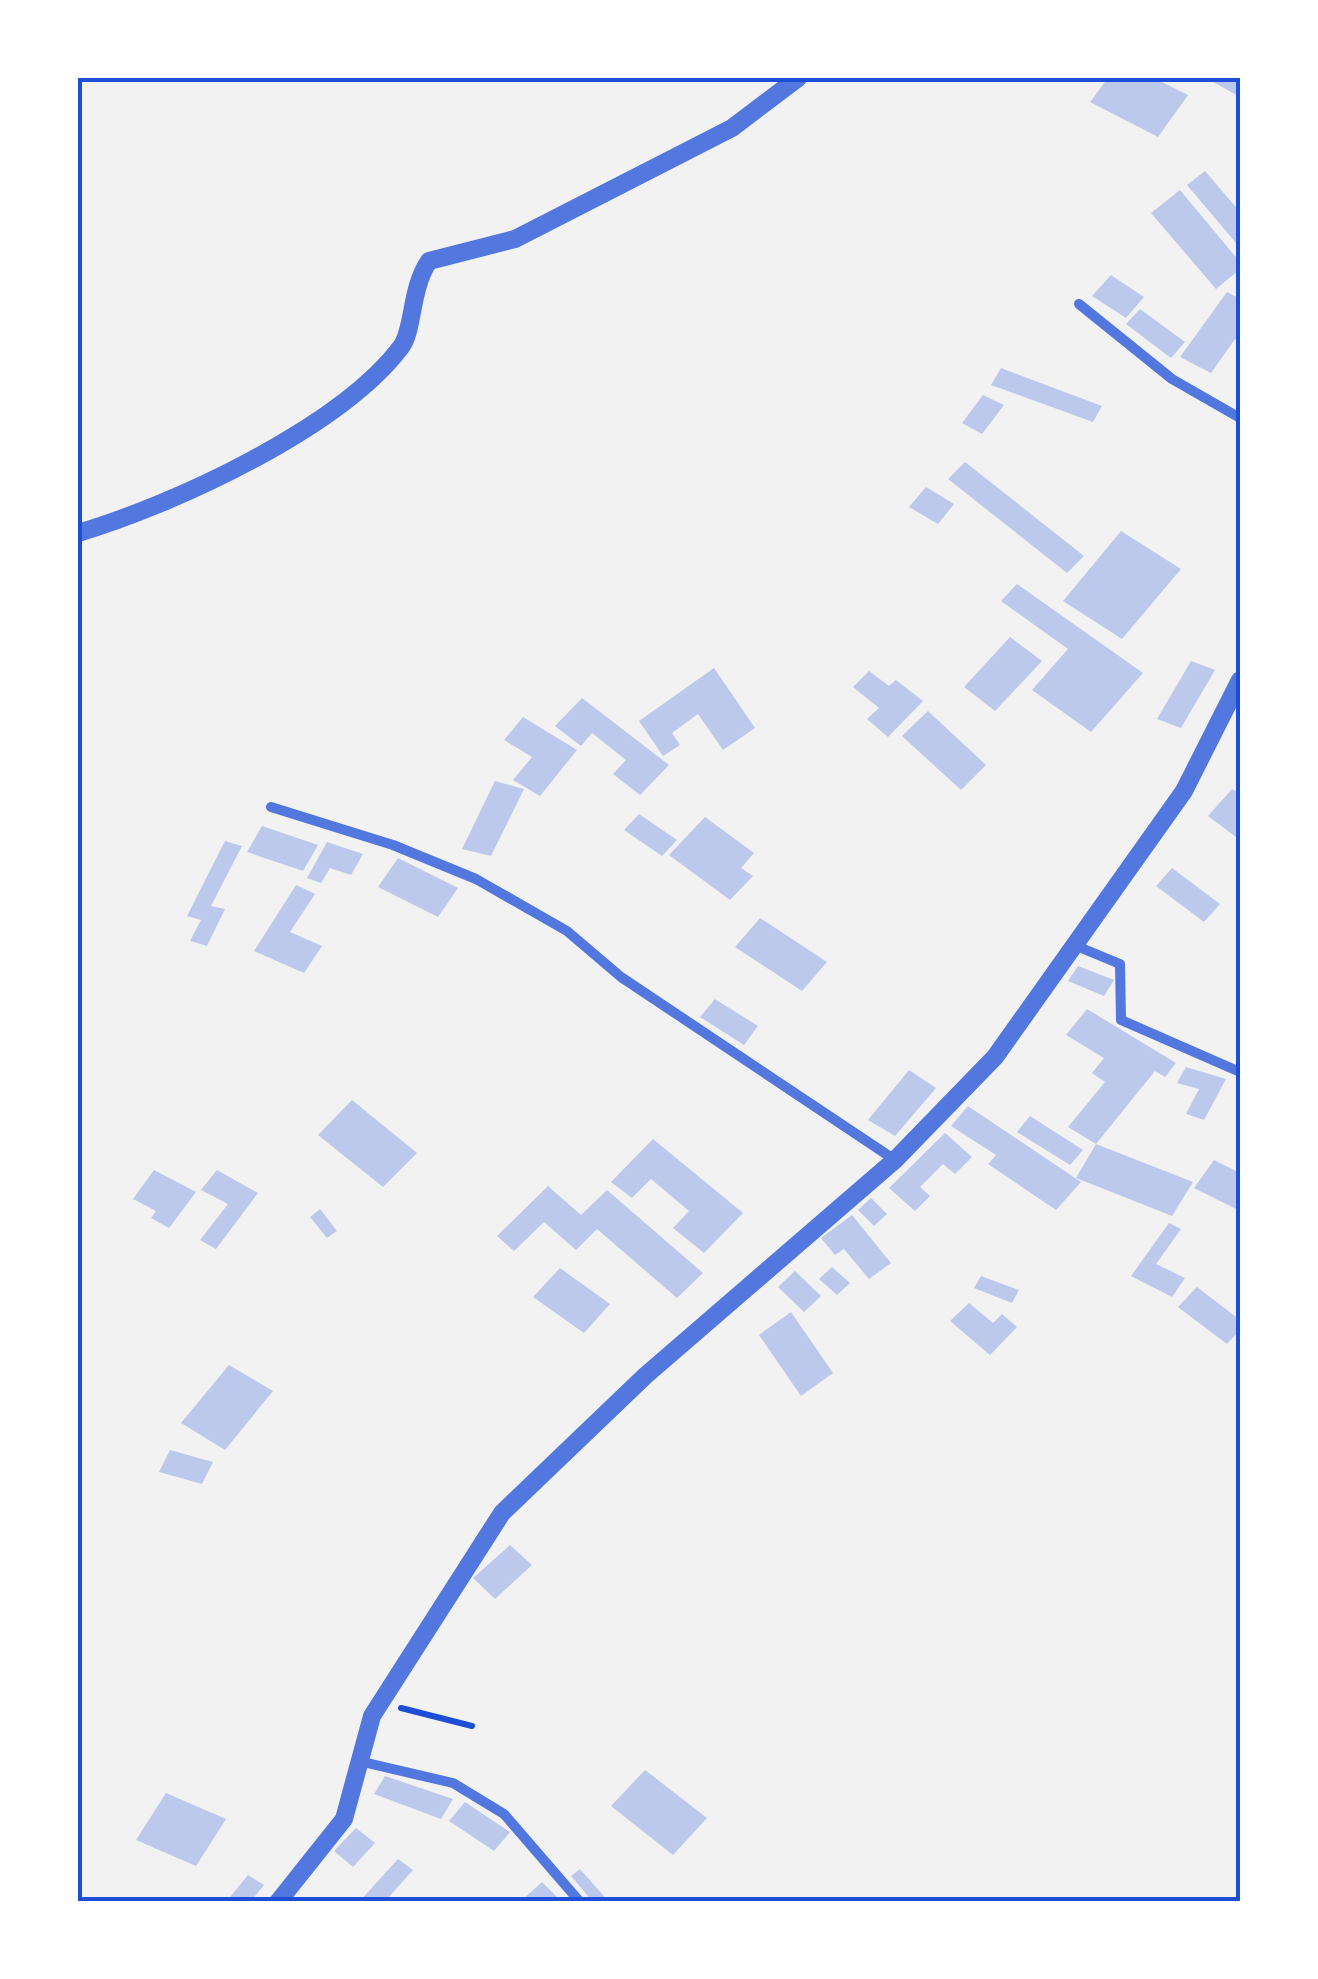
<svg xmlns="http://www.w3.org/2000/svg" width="1318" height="1979" viewBox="0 0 1318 1979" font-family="'Playfair Display',serif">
<rect width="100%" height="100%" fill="#f2f2f2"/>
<!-- building -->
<g fill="#bdc9ec">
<path d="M1108 78H1154L1188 95 1158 137 1090 102Z"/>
<path d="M1206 78H1240V97Z"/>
<path d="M1205 171 1240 212V240L1236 243 1187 185Z"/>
<path d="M1180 190 1240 262V269L1216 289 1151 213Z"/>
<path d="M1111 275 1144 297 1126 318 1092 296Z"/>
<path d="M1227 292 1240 299V342L1235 339 1211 373 1180 357Z"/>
<path d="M1140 309 1185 342 1171 358 1126 324Z"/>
<path d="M1001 368 1102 406 1093 422 991 385Z"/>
<path d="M983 395 1004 405 982 434 962 423Z"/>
<path d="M965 462 1084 556 1067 573 948 479Z"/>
<path d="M926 487 954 504 938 524 909 507Z"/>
<path d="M1121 531 1181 569 1122 639 1063 601Z"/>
<path d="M1017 584 1143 673 1091 732 1032 690 1068 649 1001 601Z"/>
<path d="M1010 637 1042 661 995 711 964 687Z"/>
<path d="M1191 661 1215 670 1181 728 1157 719Z"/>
<path d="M714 668 755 728 723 750 698 714 672 733 680 745 663 756 639 721Z"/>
<path d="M869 671 889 686 896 680 923 701 888 737 867 719 879 708 853 687Z"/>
<path d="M582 698 669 765 640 795 613 774 626 760 592 733 581 746 555 726Z"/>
<path d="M928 711 986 765 961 790 902 736Z"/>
<path d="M523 717 577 750 540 796 513 780 532 757 504 740Z"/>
<path d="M495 781 524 789 491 856 462 849Z"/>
<path d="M1232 789 1240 794V840L1208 816Z"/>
<path d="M639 814 677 840 662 856 624 830Z"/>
<path d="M705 817 754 853 741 868 753 876 730 900 669 855Z"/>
<path d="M262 826 318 845 303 871 247 852Z"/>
<path d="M225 841 242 846 211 906 225 909 207 946 190 941 201 920 187 916Z"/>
<path d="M327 842 363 854 351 875 330 868 321 883 307 878Z"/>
<path d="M398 858 458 888 438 917 378 887Z"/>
<path d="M1172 868 1220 904 1204 922 1156 886Z"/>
<path d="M296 885 315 894 290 932 322 946 304 973 254 951Z"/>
<path d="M760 918 827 962 802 991 735 947Z"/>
<path d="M1078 966 1114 980 1104 996 1068 981Z"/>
<path d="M715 999 758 1026 744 1045 700 1017Z"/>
<path d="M1087 1009 1176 1063 1165 1077 1155 1071 1096 1144 1068 1127 1105 1082 1092 1073 1104 1058 1066 1035Z"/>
<path d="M1186 1067 1226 1079 1204 1120 1186 1114 1199 1089 1177 1083Z"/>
<path d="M909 1070 936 1088 895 1136 868 1120Z"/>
<path d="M352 1100 417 1153 383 1187 318 1135Z"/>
<path d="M968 1106 1081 1182 1056 1210 988 1164 996 1155 951 1126Z"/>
<path d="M1030 1116 1083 1150 1070 1165 1017 1132Z"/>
<path d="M945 1133 972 1157 955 1174 943 1164 920 1187 930 1196 915 1211 889 1188Z"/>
<path d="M653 1139 743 1213 704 1253 673 1228 689 1211 651 1179 632 1198 611 1182Z"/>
<path d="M1096 1144 1193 1182 1172 1216 1076 1178Z"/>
<path d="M1214 1160 1240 1173V1211L1194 1188Z"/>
<path d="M154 1170 196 1192 169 1228 151 1218 156 1211 133 1199Z"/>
<path d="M217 1170 258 1193 216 1249 200 1240 228 1204 201 1190Z"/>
<path d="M548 1186 581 1215 607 1190 703 1273 677 1298 597 1229 576 1250 544 1222 514 1251 497 1236Z"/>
<path d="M871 1198 887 1214 874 1226 858 1210Z"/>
<path d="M320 1209 337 1231 327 1238 310 1217Z"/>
<path d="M852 1215 891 1263 869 1279 844 1249 835 1255 821 1238Z"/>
<path d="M1169 1223 1181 1229 1156 1264 1185 1278 1172 1297 1131 1276Z"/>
<path d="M832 1267 850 1283 837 1295 819 1279Z"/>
<path d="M560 1268 610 1304 584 1333 533 1297Z"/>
<path d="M795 1271 821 1296 804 1312 778 1287Z"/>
<path d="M981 1276 1019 1290 1012 1303 974 1288Z"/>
<path d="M1197 1287 1240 1320V1330L1227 1344 1178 1307Z"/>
<path d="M969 1303 993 1323 1002 1314 1017 1327 990 1355 950 1321Z"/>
<path d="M791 1312 833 1373 801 1396 759 1335Z"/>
<path d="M229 1365 273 1391 225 1450 181 1423Z"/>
<path d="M170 1450 213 1462 202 1484 159 1472Z"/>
<path d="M510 1545 532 1565 495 1599 473 1578Z"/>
<path d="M645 1770 707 1818 673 1855 611 1806Z"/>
<path d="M385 1776 453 1799 441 1819 374 1794Z"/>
<path d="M166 1793 226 1819 196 1866 136 1840Z"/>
<path d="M465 1802 510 1832 494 1851 449 1821Z"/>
<path d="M356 1828 375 1843 353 1867 334 1851Z"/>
<path d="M398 1859 413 1870 387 1899 391 1902H359Z"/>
<path d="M580 1869 609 1902H593L571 1876Z"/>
<path d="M248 1875 264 1885 250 1902H226Z"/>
<path d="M542 1882 562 1902H520Z"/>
</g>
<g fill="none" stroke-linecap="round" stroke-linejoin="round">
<!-- path -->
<path stroke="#1d4ed8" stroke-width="6" d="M401 1708 472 1726"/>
<!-- minor -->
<g stroke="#5277de" stroke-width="10">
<path d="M1079 304 1172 379 1240 418"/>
<path d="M271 807 393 845 476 879 567 931 621 977 895 1160"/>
<path d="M1074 945 1120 964 1121 1020 1240 1072"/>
<path d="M363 1762 453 1783 504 1814 580 1902"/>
</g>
<!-- tertiary -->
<g stroke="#5277de" stroke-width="18">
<path d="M78 533C173 505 340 428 401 347 414 330 410 289 429 261L515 239 732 128 798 78"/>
<path d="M278 1902 344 1819 372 1716 502 1513 645 1376 895 1160 995 1057 1184 791 1240 680"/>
</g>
</g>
<!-- border -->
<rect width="1318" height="1979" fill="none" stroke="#ffffff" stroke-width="160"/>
<rect x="80" y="80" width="1158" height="1819" fill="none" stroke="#1d4ed8" stroke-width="4"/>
</svg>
